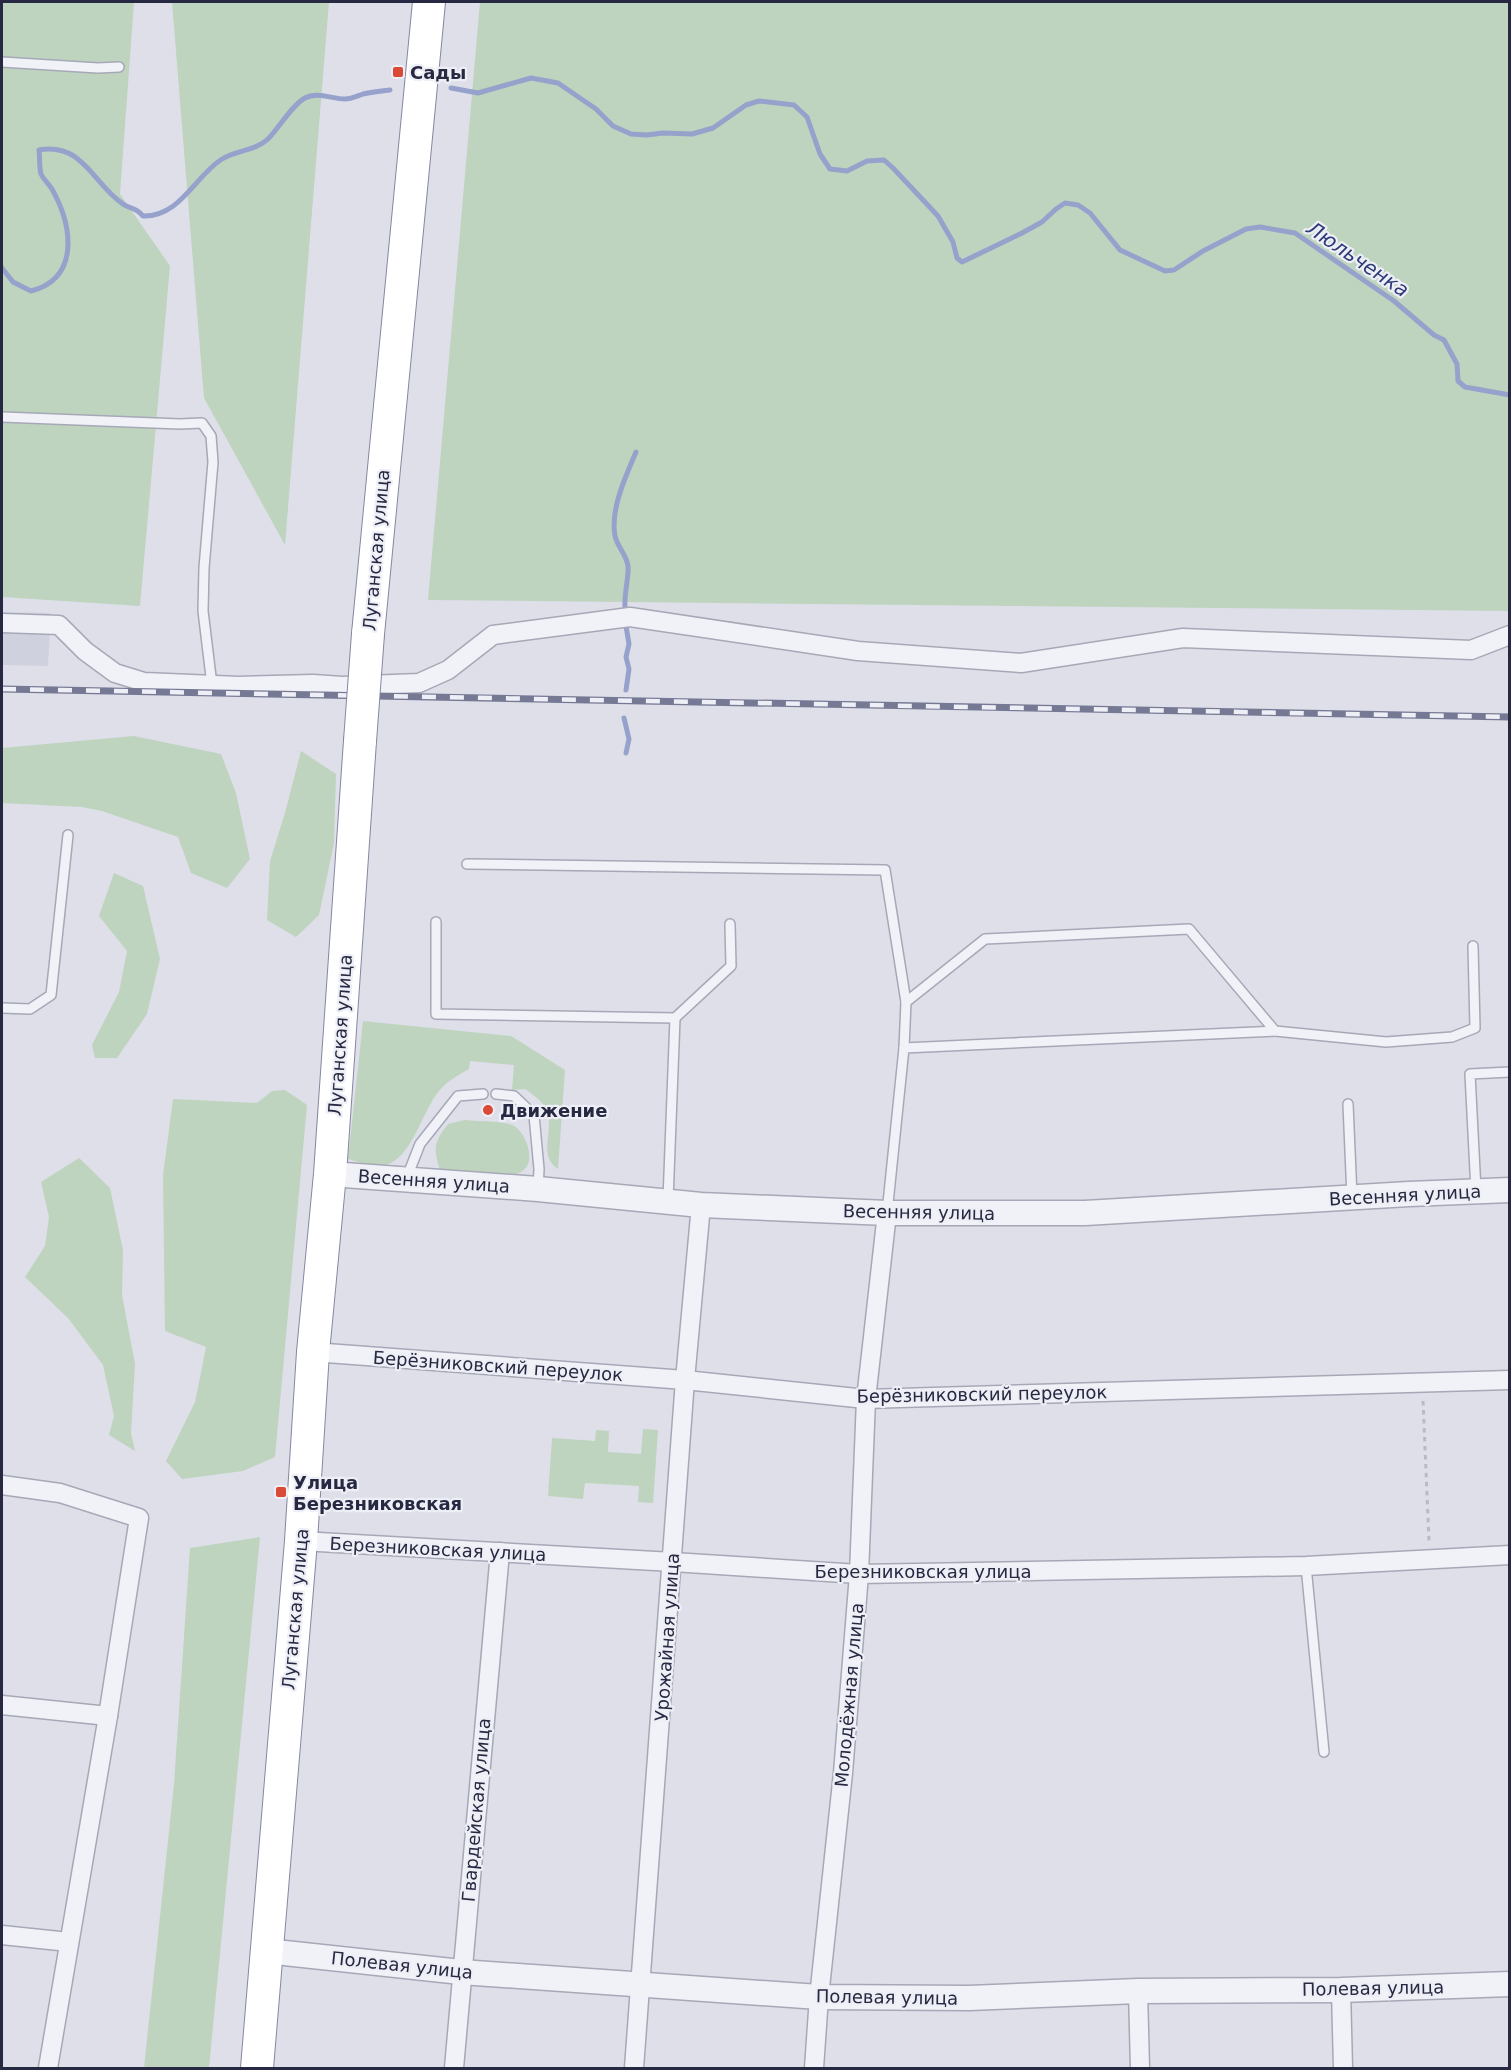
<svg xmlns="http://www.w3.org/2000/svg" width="1511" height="2070" viewBox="0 0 1511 2070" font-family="'DejaVu Sans',sans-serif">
<rect width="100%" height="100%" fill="#dedfe9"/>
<!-- built -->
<path fill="#d0d1de" d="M2 612 51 613 48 666 2 665Z"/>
<!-- green -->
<g fill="#bed4bf">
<path d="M2 2H134L120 194 170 266 140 606 2 597Z"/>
<path d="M172 2H329L285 545 204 398Z"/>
<path d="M480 2H1509V611L428 600Z"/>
<path d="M134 736 221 754 236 793 250 859 227 888 191 873 178 837 102 811 82 807 2 803V748Z"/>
<path d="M301 751 336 774 334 843 319 915 296 937 267 920 270 861 285 813Z"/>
<path d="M114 873 143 886 160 959 147 1014 117 1058H95L92 1045 119 992 127 951 99 916Z"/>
<path d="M363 1021 511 1036 565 1070 558 1169C538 1156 553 1133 548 1114 545 1103 534 1095 525 1089L512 1090 514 1065 470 1061 469 1069C457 1076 447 1081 439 1091 422 1111 412 1159 385 1165 374 1167 358 1162 348 1159Z"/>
<path d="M285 1090 307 1105 275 1457 243 1471 182 1479 166 1461 195 1402 206 1347 165 1331 163 1175 173 1099 257 1103 272 1091Z"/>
<path d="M465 1120C479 1122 498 1120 512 1125 524 1130 534 1154 527 1166 524 1171 517 1174 512 1177L440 1170C433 1148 434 1142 448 1124Z"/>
<path d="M79 1158 110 1188 123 1250 122 1295 135 1364 131 1433 135 1451 109 1435 114 1416 103 1365 68 1318 25 1277 45 1246 49 1217 41 1182Z"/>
<path d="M643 1429 658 1430 653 1503 638 1502 639 1486 585 1483 583 1499 548 1496 552 1438 595 1441 596 1430 609 1431 608 1452 641 1454Z"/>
<path d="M260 1537 209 2068H144L174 1784 190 1548Z"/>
</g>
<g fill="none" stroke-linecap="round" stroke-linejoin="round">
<!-- stream -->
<g stroke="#96a2cc" stroke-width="5">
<path d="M451 88 478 93 531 78 558 83 596 109 613 126 631 134 647 135 663 133 692 134 713 128 746 105 759 101 794 105 807 117 820 154 830 169 847 171 867 161 884 160 893 168 938 216 953 242 957 258 962 262 1022 233 1042 222 1056 209 1065 203 1078 205 1090 213 1120 250 1165 271 1174 270 1203 251 1246 229 1260 227 1295 233 1394 301 1434 335 1444 340 1457 364 1458 381 1465 387 1510 395"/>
<path d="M2 268 13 282 31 291C81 278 72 225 52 189 49 184 44 180 41 174 39 167 40 157 39 150 83 142 93 184 123 204 131 210 134 206 143 216 180 217 195 176 222 159 237 150 255 151 268 139 278 129 293 104 305 98 317 91 332 99 345 99 351 99 357 96 363 94 372 92 381 91 390 90"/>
<path d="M625 607C624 594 629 577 628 566 627 556 617 546 615 536 610 509 626 476 636 452"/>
<path d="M626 626 629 644 626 657 629 669 626 690"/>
<path d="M624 718 629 739 626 753"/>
</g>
<defs>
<g id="service">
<path d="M2 62 98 68 119 67"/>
<path d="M2 417 180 424 202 423 211 436 213 462 204 568 203 611 212 685"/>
<path d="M467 864 885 870 906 1002"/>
<path d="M436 922V1014L675 1018 731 966 730 924"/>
<path d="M2 1008 30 1009 51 995 68 835"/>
<path d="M904 1048 906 1002 985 939 1189 929 1275 1031 1386 1042 1452 1037 1475 1028 1473 946"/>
<path d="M496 1094 514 1096 534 1115 539 1169 538 1189"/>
<path d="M1348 1104 1352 1197"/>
<path d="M407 1177 420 1144 458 1096 483 1094"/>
<path d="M1476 1191 1470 1074 1510 1072"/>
<path d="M668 1200 675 1018"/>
<path d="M887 1213 904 1048 1275 1031"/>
<path d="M1306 1566 1324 1752"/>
</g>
<g id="minor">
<path d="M2 623 59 625 85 651 115 673 144 682 238 686 313 684 342 686 419 683 448 670 493 635 630 617 858 651 1021 663 1183 638 1471 650 1510 635"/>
<path d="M313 1352 685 1380 866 1399 1510 1380"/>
<path d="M2 1485 60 1493 139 1518 108 1716 48 2068"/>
<path d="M301 1541 673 1562 859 1574 1306 1566 1510 1555"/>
<path d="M2 1705 108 1716"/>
<path d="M2 1935 69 1942"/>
<path d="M1341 1990 1343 2068"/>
<path d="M1138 1991 1140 2068"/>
<path d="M454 2068 500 1552"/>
<path d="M634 2068 685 1380 701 1205"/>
<path d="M814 2068 819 1997 843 1773 859 1574 866 1399 887 1213"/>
</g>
<g id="tertiary">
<path d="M330 1174 538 1189 701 1205 887 1213H1085L1409 1194 1510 1190"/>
<path d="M266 1951 461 1972 819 1997 969 1998 1138 1991 1341 1990 1510 1984"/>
</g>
<g id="trunk">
<path d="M368 634 429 2"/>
<path d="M257 2068 301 1541 313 1352 330 1174 360 741"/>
</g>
</defs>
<!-- service casing -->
<use href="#service" stroke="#a7a8b7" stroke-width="12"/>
<!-- minor casing -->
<use href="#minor" stroke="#a7a8b7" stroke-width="21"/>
<!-- tertiary casing -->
<use href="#tertiary" stroke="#a7a8b7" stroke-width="27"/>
<!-- trunk casing -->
<use href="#trunk" stroke="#8488a1" stroke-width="34"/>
<!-- path -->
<path stroke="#b8bac4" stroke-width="3" stroke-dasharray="4.5 4.5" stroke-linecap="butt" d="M1423 1401 1429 1541"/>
<!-- service -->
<use href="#service" stroke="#f1f2f7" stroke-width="9"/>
<!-- minor -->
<use href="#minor" stroke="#f1f2f7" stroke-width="18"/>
<!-- tertiary -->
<use href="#tertiary" stroke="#f1f2f7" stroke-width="24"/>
<!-- trunk -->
<use href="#trunk" stroke="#fff" stroke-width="32"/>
<defs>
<path id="rail" d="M2 689 1510 717"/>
</defs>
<!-- rail casing -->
<use href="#rail" stroke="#767994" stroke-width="7"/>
<!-- rail -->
<use href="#rail" stroke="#eeeff6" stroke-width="4.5" stroke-dasharray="14" stroke-linecap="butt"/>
<defs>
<path id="trunk-bridge" d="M360 741 368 634"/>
</defs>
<!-- trunk-bridge casing -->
<use href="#trunk-bridge" stroke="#8488a1" stroke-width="34" stroke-linecap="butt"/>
<!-- trunk-bridge -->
<use href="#trunk-bridge" stroke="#fff" stroke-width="32"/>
</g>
<!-- markers -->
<g fill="#d94a37" stroke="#eeeff6" stroke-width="2">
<rect x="392" y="66" width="12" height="12" rx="3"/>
<circle cx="488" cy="1110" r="6"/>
<rect x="275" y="1486" width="12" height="12" rx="3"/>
</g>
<g text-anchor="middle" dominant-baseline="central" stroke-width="4.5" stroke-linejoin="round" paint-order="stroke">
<!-- poi labels -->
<g font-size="18" font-weight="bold" fill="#262941" stroke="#eeeff6" text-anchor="start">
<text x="410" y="72">Сады</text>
<text x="500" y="1110">Движение</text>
<text x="293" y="1482">Улица<tspan x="293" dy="21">Березниковская</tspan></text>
</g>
<!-- street labels -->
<g font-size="18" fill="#262941" stroke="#eeeff6">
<text transform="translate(376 550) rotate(-85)">Луганская улица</text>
<text transform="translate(340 1035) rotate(-86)">Луганская улица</text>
<text transform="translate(434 1181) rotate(4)">Весенняя улица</text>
<text transform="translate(1405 1195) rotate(-3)">Весенняя улица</text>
<text transform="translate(919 1212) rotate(1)">Весенняя улица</text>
<text transform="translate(498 1366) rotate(4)">Берёзниковский переулок</text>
<text transform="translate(982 1394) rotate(-1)">Берёзниковский переулок</text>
<text transform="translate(438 1549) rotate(3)">Березниковская улица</text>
<text x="923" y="1571">Березниковская улица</text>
<text transform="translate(295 1609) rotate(-85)">Луганская улица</text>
<text transform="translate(667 1637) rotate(-86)">Урожайная улица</text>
<text transform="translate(849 1695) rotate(-85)">Молодёжная улица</text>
<text transform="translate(476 1810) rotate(-85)">Гвардейская улица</text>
<text transform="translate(402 1965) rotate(6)">Полевая улица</text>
<text transform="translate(1373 1988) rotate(-1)">Полевая улица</text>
<text transform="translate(887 1997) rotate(1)">Полевая улица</text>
</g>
<!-- water labels -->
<g font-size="20" font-style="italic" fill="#2c3a78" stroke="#eeeff6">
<text transform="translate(1358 259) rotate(34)">Люльченка</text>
</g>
</g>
<!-- border -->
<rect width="1511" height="2070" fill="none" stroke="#262941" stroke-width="6"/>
</svg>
